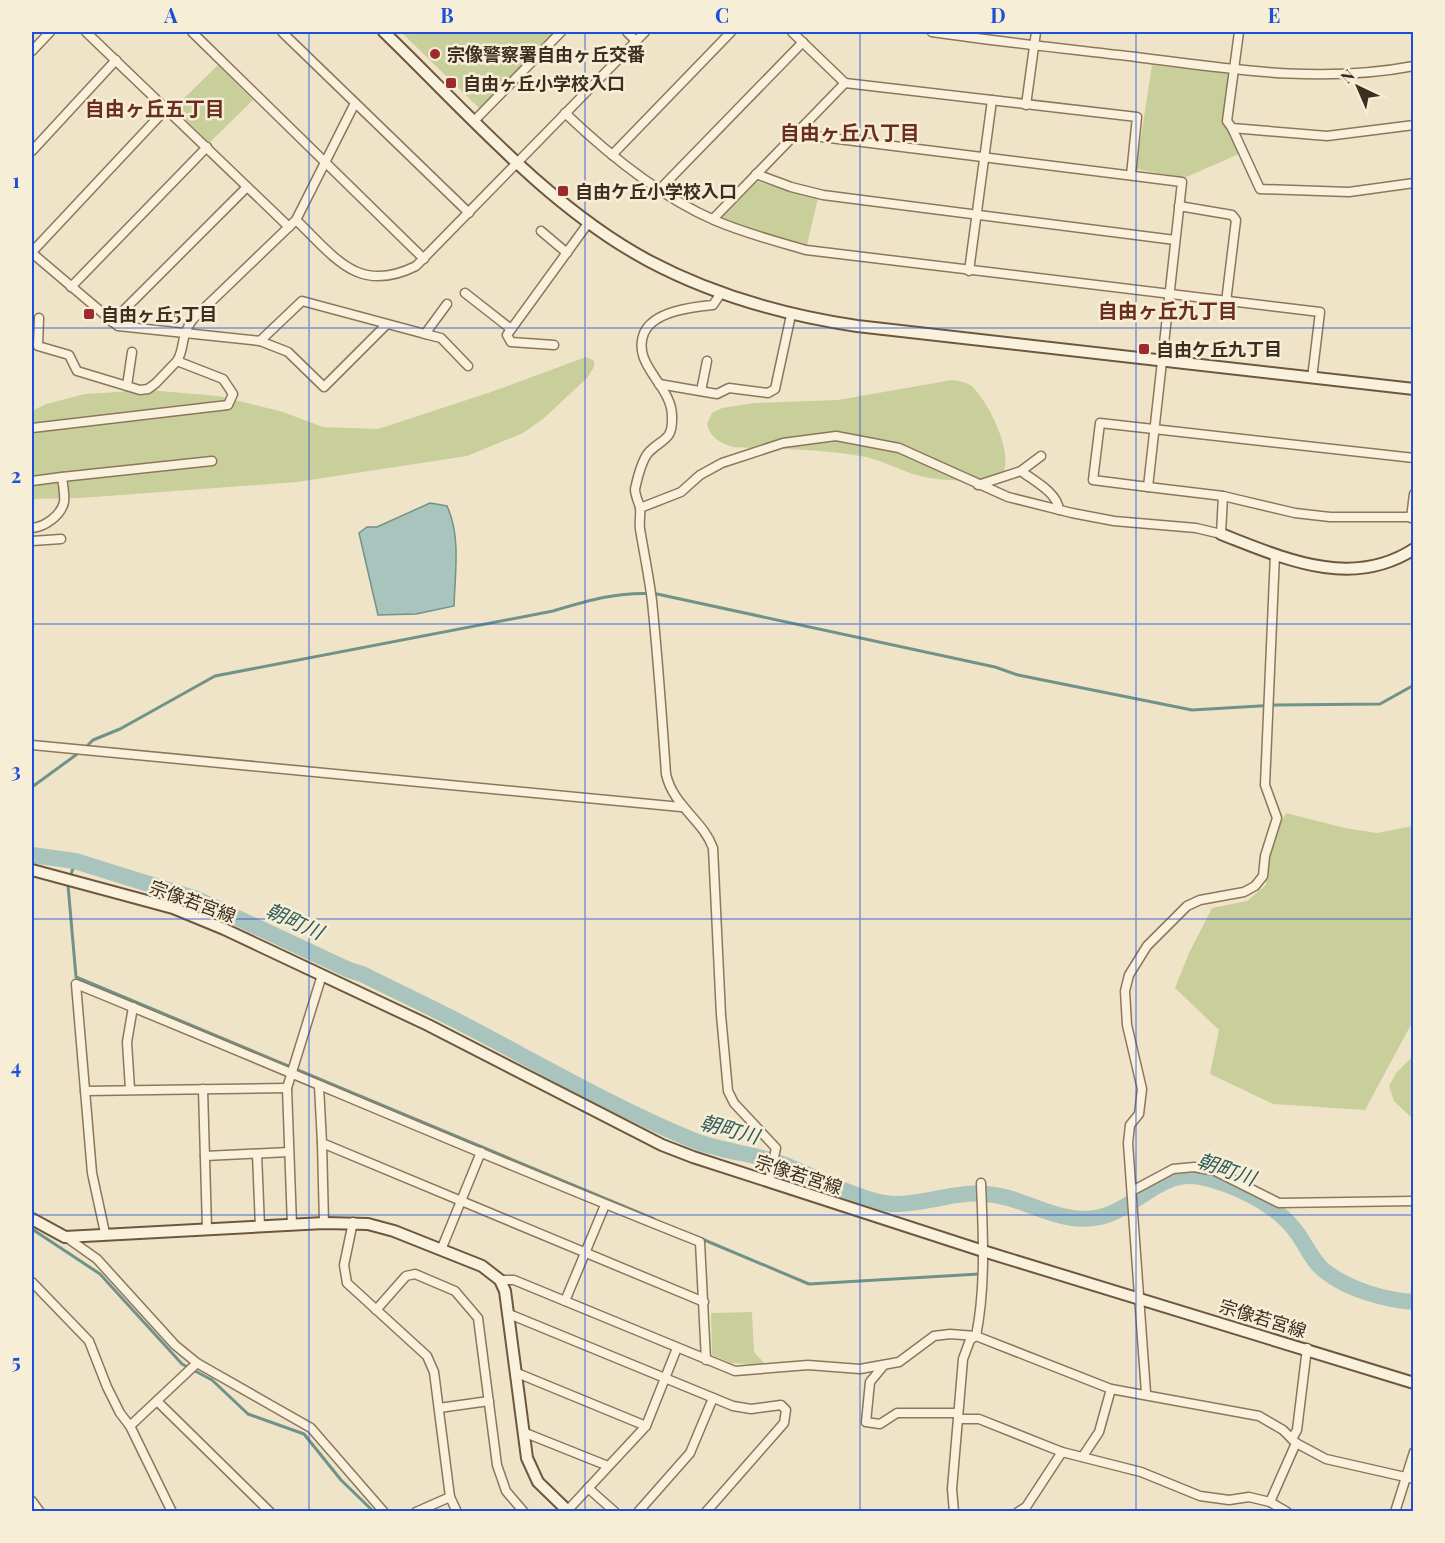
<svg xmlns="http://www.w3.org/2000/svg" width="1445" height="1543" viewBox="0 0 1445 1543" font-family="'Playfair Display','Noto Sans JP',serif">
<rect width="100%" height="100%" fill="#f0e4c8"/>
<!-- green -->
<g fill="#c9cf9b">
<path d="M401 32H558L481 110Z"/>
<path d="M218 65 253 100 209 143 174 108Z"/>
<path d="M1152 65 1231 74 1224 121 1239 154 1184 178 1136 169Z"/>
<path d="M756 181 818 198 807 245 722 220 721 216Z"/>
<path d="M586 357 594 361V367L587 378 543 419 523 433 467 456 297 482 80 498 32 499V411L46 404 85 394 149 390 218 396 283 412 323 427 378 429 488 393Z"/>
<path d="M952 380C958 381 964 381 970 385 987 396 1027 475 991 482 984 483 975 481 968 481 950 480 931 480 913 474 898 469 882 461 866 457 822 449 778 449 733 447 721 443 710 438 707 424L712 413 722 408 754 403 838 400Z"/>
<path d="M1286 813 1345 828 1377 833 1413 826 1414 972 1411 974 1413 976V1021L1365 1110 1273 1104 1210 1074 1219 1030 1175 988 1189 953 1212 908 1247 901 1266 885 1267 849Z"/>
<path d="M1413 1056V1119L1394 1101 1389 1086 1396 1073Z"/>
<path d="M752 1312 754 1352 766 1365 731 1363 712 1355 711 1313Z"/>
</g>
<!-- water -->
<path fill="#a9c4bc" stroke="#6f938a" stroke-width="1.5" d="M430 503 447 506C461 536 455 573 454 606L416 614 378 615 359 533 367 527H377Z"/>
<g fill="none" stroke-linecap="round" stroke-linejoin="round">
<!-- stream -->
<g stroke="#6f938a" stroke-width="3">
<path d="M85 748 93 740 120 729 215 676 553 611C589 600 620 591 657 594L995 667 1018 675 1192 710 1275 705 1380 704 1414 685"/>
<path d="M32 787 80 752"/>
<path d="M75 861 68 885 76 977 654 1219"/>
<path d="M32 1229 100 1274 182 1364 212 1380 248 1414 304 1434 341 1480 374 1512"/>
<path d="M702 1239 809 1284 979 1274"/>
</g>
<!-- river -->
<path stroke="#a9c4bc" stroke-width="16" d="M32 855 75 861 197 899 349 970 362 974C402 994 443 1013 482 1034 550 1070 618 1109 690 1139 720 1152 755 1153 785 1165 813 1176 866 1204 895 1204 926 1204 955 1191 987 1194 1026 1197 1058 1226 1100 1217 1136 1209 1160 1169 1200 1177 1233 1184 1274 1203 1295 1230 1306 1244 1312 1262 1326 1272 1350 1290 1385 1300 1414 1302"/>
<defs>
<g id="street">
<path d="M86 32 289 227"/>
<path d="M192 32 424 259"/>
<path d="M282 32 469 213"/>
<path d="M627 32 636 41"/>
<path d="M792 32 845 83 1137 117 1131 175"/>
<path d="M932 32C1000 42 1068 49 1136 57 1230 69 1319 84 1414 66"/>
<path d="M1239 32 1227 121 1232 128 1327 136 1414 125"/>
<path d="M32 51 50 32"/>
<path d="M1026 105 1036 32"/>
<path d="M565 113C609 155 659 196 714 220 744 233 775 241 806 250L1320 312 1312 378"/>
<path d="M475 120 561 32"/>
<path d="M1232 128 1260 189 1349 192 1414 183"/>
<path d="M800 129 814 136 1182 182 1148 487 1223 496 1295 513 1330 517H1414"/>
<path d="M32 151 116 60"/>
<path d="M612 155 731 32"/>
<path d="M756 174 791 187 823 195 1175 240"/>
<path d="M660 189 803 42"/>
<path d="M1179 206 1232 215 1236 220 1226 302"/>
<path d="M713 219 845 83"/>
<path d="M296 220C335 257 358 295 416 266L645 32"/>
<path d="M541 231 567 253"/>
<path d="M32 252 166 109"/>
<path d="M32 253 118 326 260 341 302 301 425 334 447 304"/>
<path d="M969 271 992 100"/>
<path d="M71 287 207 147"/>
<path d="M465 293 511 329"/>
<path d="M721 293 713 305C692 307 654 311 644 333 631 365 672 385 672 416 673 441 663 438 650 451 642 458 637 480 635 489 635 495 638 501 640 507 641 514 639 522 640 529 644 553 649 577 652 601 658 659 662 716 666 774 673 806 703 820 713 848L721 1015 728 1091 734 1103 776 1148 769 1181"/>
<path d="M39 318 38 346 69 355 77 371 140 390 148 389 156 383 177 361C186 346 179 338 193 319L296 220 355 103"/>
<path d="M112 322 247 187"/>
<path d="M425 334 441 338 468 366"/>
<path d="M260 341 288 352 324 387 386 325"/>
<path d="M554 345 511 342 507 335 589 222"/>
<path d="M659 384 717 394 729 388 768 393 775 389 791 315"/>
<path d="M127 386 132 352"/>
<path d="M701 391 707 361"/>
<path d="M32 428 228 405 233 394 223 379 177 361"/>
<path d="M1021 471C1033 480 1058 493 1059 510"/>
<path d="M62 477 212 461"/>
<path d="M32 481 62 477C63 485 65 495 64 502 61 516 44 527 32 528"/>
<path d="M978 485 1021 471 1041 456"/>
<path d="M1148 487 1093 480 1100 423 1414 458"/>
<path d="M640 508 681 492 700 475 722 463 783 443 836 436 899 448 1008 497 1072 513 1114 521 1196 528 1221 534 1223 496"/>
<path d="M1411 518 1414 494"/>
<path d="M32 541 61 539"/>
<path d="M32 745 681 807"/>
<path d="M319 1086 322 1143 704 1302"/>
<path d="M130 1089 127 1042 133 1007"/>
<path d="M203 1089 207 1229"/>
<path d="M85 1091 287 1088"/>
<path d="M322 1143 324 1223"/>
<path d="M257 1154 260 1227"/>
<path d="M205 1156 289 1152"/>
<path d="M1132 1191 1173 1169 1194 1167 1215 1171 1279 1203 1414 1201"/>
<path d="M353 1222 344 1265 347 1283 427 1356 434 1372 450 1497 457 1512"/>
<path d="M292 1225 287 1088 322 975"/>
<path d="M105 1233 92 1173 76 984C285 1069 490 1159 700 1242L706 1360"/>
<path d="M66 1237 97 1259 175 1345 197 1363 311 1428 384 1512"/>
<path d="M441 1250 481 1152"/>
<path d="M500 1280H514L735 1371 808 1365 860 1369 899 1362 934 1336 950 1334 976 1336 1111 1389 1259 1416 1283 1430 1296 1443 1326 1459 1414 1479"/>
<path d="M32 1282 89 1341 107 1387 120 1413 130 1426 172 1512"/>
<path d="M565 1301 605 1205"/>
<path d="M376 1310 406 1276 415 1274 455 1291 478 1318 497 1465 506 1491 524 1512"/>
<path d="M509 1314 733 1406 751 1409 781 1405 786 1410 784 1423 706 1512"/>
<path d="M884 1365 870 1382 866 1422 880 1424 897 1413H958"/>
<path d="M517 1373 646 1426"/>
<path d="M1146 1393 1128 1143 1130 1125 1139 1114 1142 1089 1127 1025 1125 991 1129 975 1147 946 1187 906 1200 900 1244 892 1255 886 1263 876 1265 856 1277 818 1265 785 1275 554"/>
<path d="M158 1402 270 1512"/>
<path d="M439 1408 489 1401"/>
<path d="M960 1419H979L1062 1452 1141 1472 1200 1496 1229 1500 1249 1497 1270 1502 1287 1512"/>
<path d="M130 1426 197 1363"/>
<path d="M523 1432 608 1466"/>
<path d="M1292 1439 1297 1430 1307 1348"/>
<path d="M1083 1456 1099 1432 1111 1389"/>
<path d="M588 1488 615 1512"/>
<path d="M32 1501 40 1512"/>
<path d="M1270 1502 1296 1443"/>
<path d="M416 1512 450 1497"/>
<path d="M566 1512 646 1426 677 1348"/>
<path d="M638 1512 690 1453 713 1398"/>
<path d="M954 1512 952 1489 963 1359 970 1340 976 1336C986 1286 983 1234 981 1183"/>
<path d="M1018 1512 1026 1507 1062 1452"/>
<path d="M1395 1512 1414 1452"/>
</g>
<g id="secondary">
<path d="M384 32C466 111 548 207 649 261 715 296 784 315 857 326L1414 389"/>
<path d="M1221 534C1283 558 1351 590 1414 549"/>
<path d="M32 870 173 908 224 929 428 1025 662 1145 693 1157 983 1251 1414 1383"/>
<path d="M32 1219 65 1237 324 1223 368 1224 394 1231 482 1266 500 1280 505 1291 527 1458 538 1482 569 1512"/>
</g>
</defs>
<!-- street casing -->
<use href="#street" stroke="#8d765c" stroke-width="11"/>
<!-- secondary casing -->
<use href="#secondary" stroke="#6f573f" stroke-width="14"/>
<!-- street -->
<use href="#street" stroke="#faf1dc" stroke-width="8"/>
<!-- secondary -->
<use href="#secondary" stroke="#faf1dc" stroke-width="10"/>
</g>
<!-- grid -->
<path fill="none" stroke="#1d4ed8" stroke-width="1.5" stroke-opacity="0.55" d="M309 32V1512M585 32V1512M860 32V1512M1136 32V1512M32 328H1414M32 624H1414M32 919H1414M32 1215H1414"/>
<!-- markers -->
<g fill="#9e2a2b" stroke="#f7eed8" stroke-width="2">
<circle cx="435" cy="54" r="6"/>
<rect x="445" y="77" width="12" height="12" rx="3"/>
<rect x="557" y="185" width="12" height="12" rx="3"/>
<rect x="83" y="308" width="12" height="12" rx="3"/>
<rect x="1138" y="343" width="12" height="12" rx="3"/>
</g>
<g text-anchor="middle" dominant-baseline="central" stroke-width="5" stroke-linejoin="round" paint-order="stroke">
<!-- poi labels -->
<g font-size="18" font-weight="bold" fill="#3d2e20" stroke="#f7eed8" text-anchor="start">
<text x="447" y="54">宗像警察署自由ヶ丘交番</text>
<text x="463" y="83">自由ヶ丘小学校入口</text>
<text x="575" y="191">自由ケ丘小学校入口</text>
<text x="101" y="314">自由ヶ丘5丁目</text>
<text x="1156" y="349">自由ケ丘九丁目</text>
</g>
<!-- street labels -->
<g font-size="18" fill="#3d2e20" stroke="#f7eed8">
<text transform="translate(193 901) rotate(20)">宗像若宮線</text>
<text transform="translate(799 1174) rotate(18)">宗像若宮線</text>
<text transform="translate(1263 1318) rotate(17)">宗像若宮線</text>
</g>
<!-- neighbourhood labels -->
<g font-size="20" font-weight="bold" fill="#6b2e1e" stroke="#f7eed8">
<text x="155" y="107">自由ヶ丘五丁目</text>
<text x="850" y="131">自由ヶ丘八丁目</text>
<text x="1168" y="309">自由ヶ丘九丁目</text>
</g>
<!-- water labels -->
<g font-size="20" font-style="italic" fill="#2f5d5a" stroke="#f7eed8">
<text transform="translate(295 920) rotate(24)">朝町川</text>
<text transform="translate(730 1128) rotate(15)">朝町川</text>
<text transform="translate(1227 1168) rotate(19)">朝町川</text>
</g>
</g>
<!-- border -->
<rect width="1445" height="1543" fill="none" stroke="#f7eed8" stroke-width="66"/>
<!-- north arrow -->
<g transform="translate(1358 87) rotate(316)" stroke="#f7eed8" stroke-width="4.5" paint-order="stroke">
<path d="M0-4.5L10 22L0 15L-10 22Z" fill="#3d2e20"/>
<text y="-9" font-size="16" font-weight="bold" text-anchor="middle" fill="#3d2e20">N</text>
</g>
<rect x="33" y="33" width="1379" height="1477" fill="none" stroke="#1d4ed8" stroke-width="2"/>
<g font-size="20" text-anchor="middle" font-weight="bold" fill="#1d4ed8">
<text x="171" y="23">A</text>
<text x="447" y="23">B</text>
<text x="722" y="23">C</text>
<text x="998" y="23">D</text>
<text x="1274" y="23">E</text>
<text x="16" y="188">1</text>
<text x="16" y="483">2</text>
<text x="16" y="778">3</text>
<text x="16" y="1074">4</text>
<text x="16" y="1369">5</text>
</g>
</svg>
